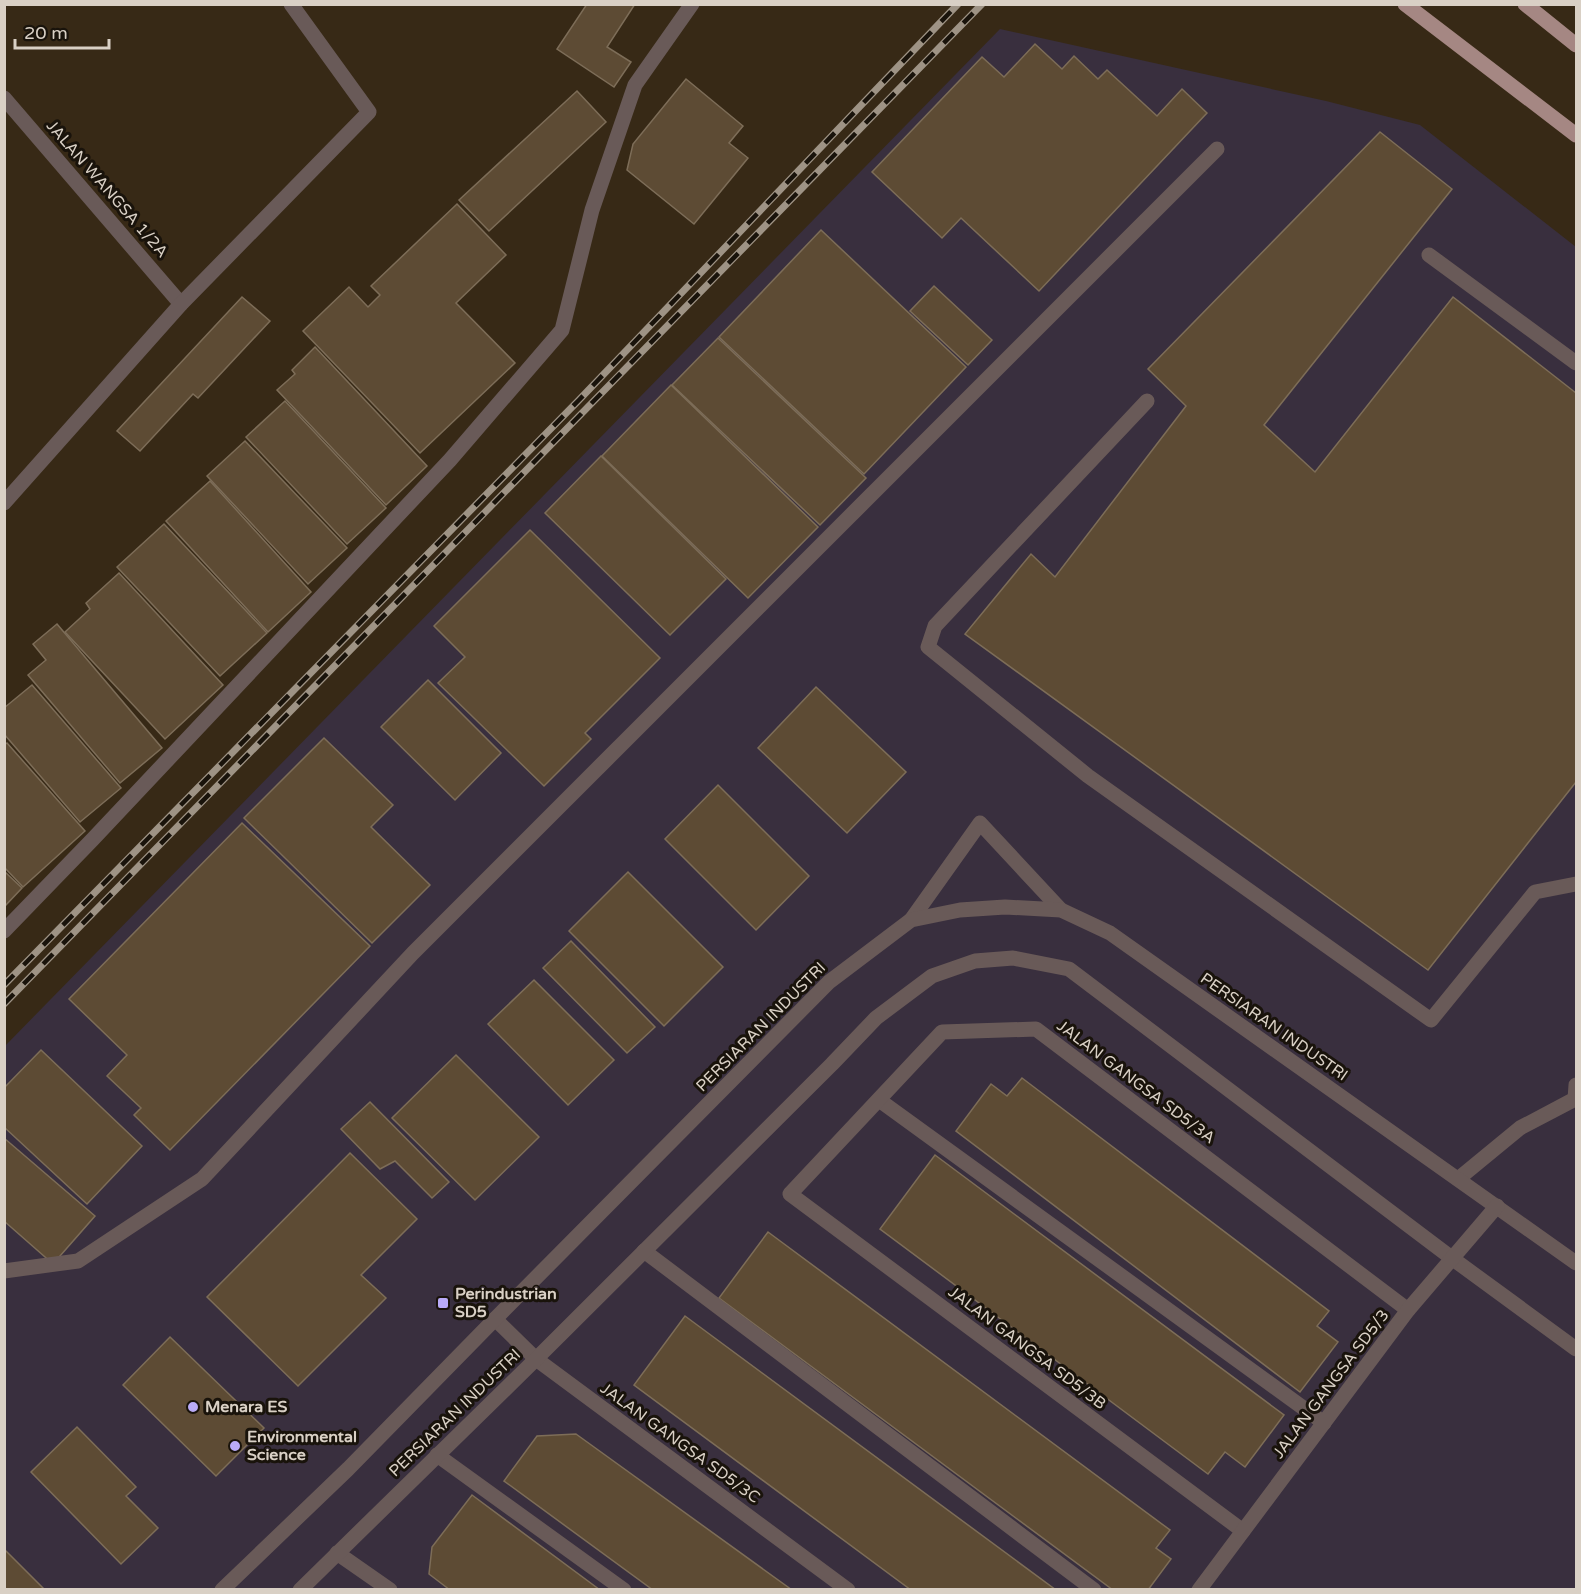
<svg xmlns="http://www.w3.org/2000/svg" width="1581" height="1594" viewBox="0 0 1581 1594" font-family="'Varela Round',sans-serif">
<rect width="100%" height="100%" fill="#372916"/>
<!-- industrial -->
<path fill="#392f3e" d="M1000 29 1326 101 1420 125 1576 247V1589H5L4 1047Z"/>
<!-- building -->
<g fill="#5d4b34" stroke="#7d6d58" stroke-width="1.5">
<path d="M587 4H635L607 47 631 62 614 87 557 49Z"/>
<path d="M1035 44 1062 69 1074 56 1098 79 1107 70 1157 116 1182 89 1207 113 1039 291 961 218 942 238 872 172 982 57 1004 77Z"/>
<path d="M686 79 743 126 729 143 748 158 694 224 627 170 633 144Z"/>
<path d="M577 91 606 122 489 231 459 200Z"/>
<path d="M1380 132 1452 189 1264 425 1315 472 1453 297 1576 393V782L1428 970 965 634 1031 554 1055 577 1186 406 1148 369Z"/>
<path d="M457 204 506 255 456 303 515 363 420 453 303 331 349 287 368 307 380 295 371 286Z"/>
<path d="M821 230 966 367 864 474 719 337Z"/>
<path d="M934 286 992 340 968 365 910 311Z"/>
<path d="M242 297 270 321 198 398 193 394 140 451 117 431Z"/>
<path d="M718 338 866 478 820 525 672 385Z"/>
<path d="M315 347 427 466 386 505 277 390 295 374 292 370Z"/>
<path d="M671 385 818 527 748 598 602 456Z"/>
<path d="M285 401 386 508 347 544 246 437Z"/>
<path d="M245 441 347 548 308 584 207 476Z"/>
<path d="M601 456 726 579 670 635 545 513Z"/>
<path d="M210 481 311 592 268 632 166 521Z"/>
<path d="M164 524 267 633 220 676 117 567Z"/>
<path d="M530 530 660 658 585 733 591 739 544 786 438 683 465 657 434 626Z"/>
<path d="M119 573 223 685 165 739 65 632 90 609 86 603Z"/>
<path d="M57 624 162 748 120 783 28 675 46 660 33 644Z"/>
<path d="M428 680 501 753 455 800 381 727Z"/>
<path d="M32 685 121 788 80 822 4 734V708Z"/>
<path d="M816 687 906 772 847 833 758 748Z"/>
<path d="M324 738 393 805 371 827 430 885 372 943 244 818Z"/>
<path d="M7 743 85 831 23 887 4 867V745Z"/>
<path d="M718 785 809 876 756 930 665 839Z"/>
<path d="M242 823 370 946 170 1150 134 1115 141 1108 107 1076 127 1055 69 999Z"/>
<path d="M4 871 22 888 4 907Z"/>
<path d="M628 872 723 967 664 1026 569 931Z"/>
<path d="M571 941 655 1027 627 1053 543 968Z"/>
<path d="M534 980 614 1060 568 1105 488 1024Z"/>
<path d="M41 1050 142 1146 87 1204 4 1127V1088Z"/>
<path d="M456 1055 539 1137 475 1200 392 1118Z"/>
<path d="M1022 1078 1329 1311 1317 1326 1338 1342 1300 1392 956 1131 991 1084 1007 1096Z"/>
<path d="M370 1102 449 1182 432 1198 395 1161 380 1169 341 1129Z"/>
<path d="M4 1138 95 1216 53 1264 4 1221Z"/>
<path d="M350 1153 417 1219 361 1275 386 1298 298 1386 207 1297Z"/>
<path d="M935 1155 1284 1415 1245 1467 1225 1452 1208 1474 880 1229Z"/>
<path d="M768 1232 1170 1530 1156 1548 1171 1559 1148 1590H1113L719 1298Z"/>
<path d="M685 1316 1056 1590H911L634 1385Z"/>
<path d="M170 1337 264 1428 216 1476 123 1385Z"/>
<path d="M77 1427 136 1487 126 1496 158 1528 121 1564 31 1472Z"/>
<path d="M576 1434 792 1590H653L504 1481 537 1436Z"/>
<path d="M472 1495 600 1590H450L429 1574 432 1547Z"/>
<path d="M4 1549 45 1590H4Z"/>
</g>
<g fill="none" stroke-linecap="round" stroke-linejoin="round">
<!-- minor -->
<g stroke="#695a58" stroke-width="15">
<path d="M4 98 181 304"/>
<path d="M1429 255 1576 363"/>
<path d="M1147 401 935 626 928 647 1088 776 1431 1020 1535 892 1576 884"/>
<path d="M4 503 181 304 369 112 291 4"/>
<path d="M911 920 980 823 1061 910"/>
<path d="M4 931 93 839 450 460 562 330 592 210 635 85 692 4"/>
<path d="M879 1100 1324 1423"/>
<path d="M1458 1179 1520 1128 1575 1099 1576 1085"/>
<path d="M644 1251 1094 1590"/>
<path d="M4 1271 78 1261 202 1179 413 953 1217 149"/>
<path d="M495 1319 536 1359 848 1590"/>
<path d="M437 1455 624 1590"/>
<path d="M1243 1531 790 1194 942 1032 1036 1029 1408 1310"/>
<path d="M337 1553 390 1590"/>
<path d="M222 1590 348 1469 495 1319 829 982 911 920 960 910 1005 907 1061 910 1110 933 1576 1263"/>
<path d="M300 1590 536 1359 832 1064 876 1018 932 976 975 961 1013 958 1069 969 1453 1259 1576 1349"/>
<path d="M1199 1590 1408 1310 1497 1206"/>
</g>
<!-- major -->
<g stroke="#a58783" stroke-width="15">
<path d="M1405 4 1576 135"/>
<path d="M1525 4 1576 45"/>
</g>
<defs>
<g id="rail">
<path d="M4 985 579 400 958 4"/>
<path d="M4 1004 982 4"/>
</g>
</defs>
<!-- rail casing -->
<use href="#rail" stroke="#9e9385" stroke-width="7"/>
<!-- rail -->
<use href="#rail" stroke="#19130b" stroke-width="4.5" stroke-dasharray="14" stroke-linecap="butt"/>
</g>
<!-- markers -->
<g fill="#b9abf7" stroke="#19130b" stroke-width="2">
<rect x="437" y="1297" width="12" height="12" rx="3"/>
<circle cx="193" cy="1407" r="6"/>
<circle cx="235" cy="1446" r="6"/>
</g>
<g text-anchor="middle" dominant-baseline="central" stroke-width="6" stroke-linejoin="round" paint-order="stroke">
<!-- street labels -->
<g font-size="16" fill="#d9d0c5" stroke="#19130b">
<text transform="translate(107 189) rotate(49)">JALAN WANGSA 1/2A</text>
<text transform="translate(761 1027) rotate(-45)">PERSIARAN INDUSTRI</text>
<text transform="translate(1274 1027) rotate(35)">PERSIARAN INDUSTRI</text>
<text transform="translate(1136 1082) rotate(37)">JALAN GANGSA SD5/3A</text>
<text transform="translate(1027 1348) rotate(37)">JALAN GANGSA SD5/3B</text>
<text transform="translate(1331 1384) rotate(-53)">JALAN GANGSA SD5/3</text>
<text transform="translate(455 1413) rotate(-44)">PERSIARAN INDUSTRI</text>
<text transform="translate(680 1443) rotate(36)">JALAN GANGSA SD5/3C</text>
</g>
<!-- poi labels -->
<g font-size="16" font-weight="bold" fill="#d9d0c5" stroke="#19130b" text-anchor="start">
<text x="455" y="1294">Perindustrian<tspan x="455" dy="18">SD5</tspan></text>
<text x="205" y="1407">Menara ES</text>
<text x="247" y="1437">Environmental<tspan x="247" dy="18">Science</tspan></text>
</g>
</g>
<!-- border -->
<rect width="1581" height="1594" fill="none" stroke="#d9d0c5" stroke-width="12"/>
<!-- scale -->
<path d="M15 39v9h94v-9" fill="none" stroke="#d9d0c5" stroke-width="3"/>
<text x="24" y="39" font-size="18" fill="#d9d0c5" stroke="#19130b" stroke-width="4.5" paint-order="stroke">20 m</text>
</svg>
